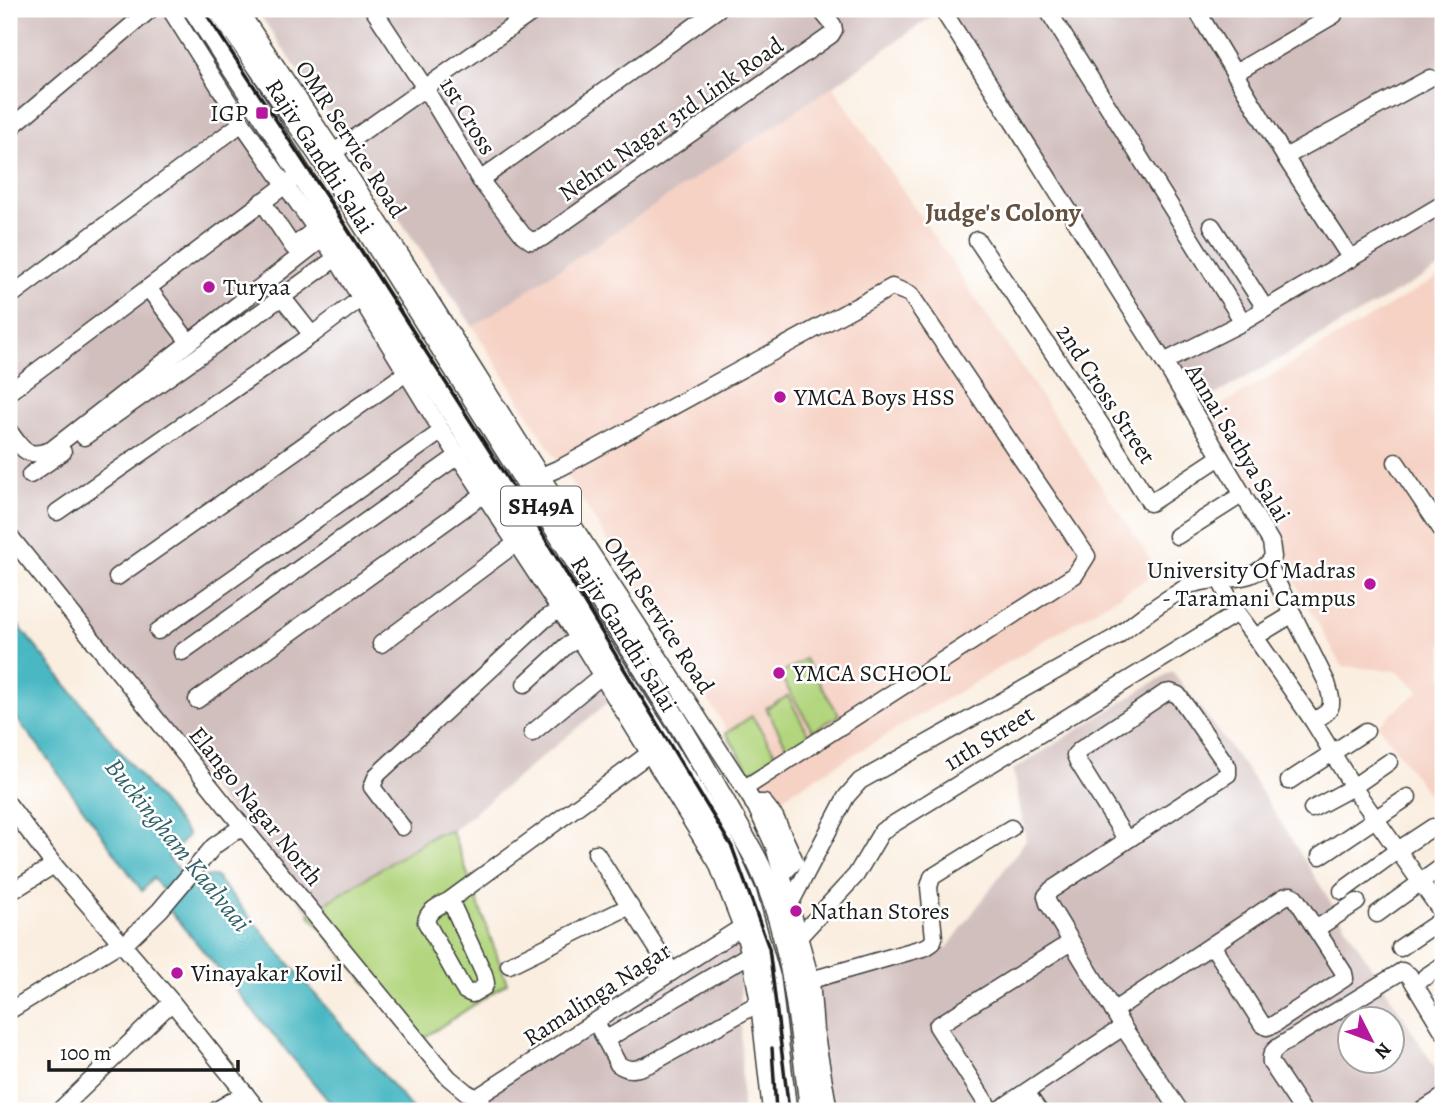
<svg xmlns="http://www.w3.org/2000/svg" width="1452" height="1120" viewBox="0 0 1452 1120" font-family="Alegreya,serif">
<rect width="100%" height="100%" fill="#fff"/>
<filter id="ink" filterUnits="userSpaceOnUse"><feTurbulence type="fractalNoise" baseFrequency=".0143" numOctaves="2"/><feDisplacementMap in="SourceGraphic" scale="14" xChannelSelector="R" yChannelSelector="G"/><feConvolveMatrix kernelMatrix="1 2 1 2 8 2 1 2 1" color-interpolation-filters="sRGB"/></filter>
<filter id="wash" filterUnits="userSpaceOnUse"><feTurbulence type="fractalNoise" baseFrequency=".00686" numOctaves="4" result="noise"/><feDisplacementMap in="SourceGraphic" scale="28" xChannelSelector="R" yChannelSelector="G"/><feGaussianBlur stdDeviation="1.57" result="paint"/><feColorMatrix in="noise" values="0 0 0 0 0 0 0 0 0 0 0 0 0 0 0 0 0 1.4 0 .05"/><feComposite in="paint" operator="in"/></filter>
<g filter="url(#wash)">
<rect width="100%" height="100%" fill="#faeee0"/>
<!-- built -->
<g fill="#f6d2c4">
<path d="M833 86 1159 572 773 803 473 327Z"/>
<path d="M1443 274V815L1378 725 1419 691 1409 681 1396 671 1342 666 1202 417Z"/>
</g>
<!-- industrial -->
<g fill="#d1bfbe" fill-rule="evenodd">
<path d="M9 9H176L360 299 622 691 452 831 436 834 309 914 9 528Z"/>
<path d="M256 9H1443V266L1194 407 938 12 833 86 473 327Z"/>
<path d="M1172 671 1252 777 1443 1080V1111H812L798 989 947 948 1026 840 1013 770ZM1350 1018H1392V1060H1350Z"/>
<path d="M740 927 742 1111H495L475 1087Z"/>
</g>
<!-- green -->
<g fill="#b2d57e" stroke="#67784d" stroke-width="2">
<path d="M805 659 839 715 813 731 780 675Z"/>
<path d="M788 696 810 737 788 749 766 708Z"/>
<path d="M752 716 777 756 750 772 726 733Z"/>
<path d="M452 831 507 983 416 1043 309 914 436 834Z"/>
</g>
<!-- water -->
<path fill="#4ab8c3" stroke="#336a70" stroke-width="2" d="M9 614 188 835 168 858 187 878 215 876 414 1111H337L169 910 168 897 153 878 142 891 40 748 9 709Z"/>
</g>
<g filter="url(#ink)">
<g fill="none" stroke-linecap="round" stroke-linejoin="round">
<defs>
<g id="minor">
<path d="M170 9 242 123 336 258 442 431 579 639 717 863 742 927 750 954 759 1003 771 1111"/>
<path d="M238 9 334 152 433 305 541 476 755 805 774 846 811 980 815 1030 829 1111"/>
<path d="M373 9 425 88 480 180 523 235 531 241 542 238 831 35 834 30 833 25 820 9"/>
<path d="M1047 9 1243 322"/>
<path d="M1196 9 1285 157 1351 259"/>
<path d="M1235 73 1334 15"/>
<path d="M9 129 151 9"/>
<path d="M327 157 537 9"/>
<path d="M1285 157 1430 78"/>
<path d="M480 180 718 9"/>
<path d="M262 201 293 247 315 229"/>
<path d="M1212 226 1265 308"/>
<path d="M977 240 1102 426 1150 503 1220 457"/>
<path d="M148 288 189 342"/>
<path d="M9 297 242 123"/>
<path d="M312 335 282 297 336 258"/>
<path d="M1164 362 1243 322 1443 204"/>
<path d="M9 392 292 180"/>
<path d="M9 431C23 450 26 459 51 450L322 239"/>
<path d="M84 437 282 297"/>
<path d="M1396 462 1443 532"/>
<path d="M30 475 63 452"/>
<path d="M541 476 562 467 892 287 910 294 1087 556 1075 575 745 788"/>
<path d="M57 512 312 335 360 299"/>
<path d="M9 535 246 831 437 1064 449 1078 466 1092 476 1098 487 1111"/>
<path d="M1177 536 1243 494"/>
<path d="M1268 564 1327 683C1334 706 1334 710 1313 721"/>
<path d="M117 577 406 373"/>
<path d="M1219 579 1237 613 1255 637 1313 721 1353 787 1443 914"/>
<path d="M158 631 442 431"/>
<path d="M1255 637 1293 614"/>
<path d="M381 644 515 544"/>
<path d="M182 652 459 455"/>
<path d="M525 684 566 646 579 639"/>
<path d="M197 700 491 489"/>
<path d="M532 733 601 676"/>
<path d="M1289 781 1366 731"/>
<path d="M753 803H764L775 817 795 861 782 875"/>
<path d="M9 805 54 865 172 1002 259 1111"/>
<path d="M1312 809 1353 787 1389 762"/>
<path d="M402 827 372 787 377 775 545 619 559 610"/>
<path d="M1126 839 1078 762 1075 755 1080 750 1165 693 1170 692 1178 695 1228 767V774L1051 890 1046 896 1048 903 1123 1027 1180 1111"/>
<path d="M596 853 672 972"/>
<path d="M1320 856 1408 797"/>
<path d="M1342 891 1398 850 1433 827"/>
<path d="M9 893 54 865"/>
<path d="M450 900C441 905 427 910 426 922L460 983 465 991 472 994 484 987 486 983 484 974 450 900 650 753"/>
<path d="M790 904 846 797 860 781 1116 637C1136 621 1156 605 1179 592 1183 589 1188 585 1193 584 1222 575 1254 586 1273 557L1271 542 1164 362 942 9"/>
<path d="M1377 914 1443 866"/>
<path d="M1316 929 1357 902"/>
<path d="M798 938 856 875 882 831 1237 613"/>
<path d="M1400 948 1443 919"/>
<path d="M509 965 630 906"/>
<path d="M1425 977 1443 965"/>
<path d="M811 980 926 947 932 943 934 938 929 887 932 877 1011 828"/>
<path d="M9 1011 120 943 127 942 160 910 214 846 234 832 241 830 246 831"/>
<path d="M1113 1011 1284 897 1291 895 1295 897 1344 973 1345 978 1273 1025 1267 1027 1262 1024 1212 945"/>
<path d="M596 1022 618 1064C630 1073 640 1068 652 1063L759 1003"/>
<path d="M605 1040 750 954"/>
<path d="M1026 1092 1039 1111"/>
<path d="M476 1098 742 927"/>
<path d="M59 1111 172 1002"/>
<path d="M215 1111 245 1093"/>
<path d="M991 1111 937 1026 1071 942"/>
<path d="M997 1111 1123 1027"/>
<path d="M1303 1111 1271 1063C1270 1055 1272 1052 1278 1047L1397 974 1402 971 1409 975 1443 1031"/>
<path d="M1421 1111 1443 1097"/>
</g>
<g id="major">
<path d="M194 9 262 113 716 827 746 894 770 979 786 1111"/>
<path d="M219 9 323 160 679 724C700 760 722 797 742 834 749 847 757 859 762 872 795 947 800 1031 811 1111"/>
</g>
</defs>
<!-- minor casing -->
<use href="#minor" stroke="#3d3c39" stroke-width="19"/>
<!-- major casing -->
<use href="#major" stroke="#3d3c39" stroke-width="24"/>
<!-- minor -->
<use href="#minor" stroke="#fff" stroke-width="16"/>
<!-- major -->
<use href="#major" stroke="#fff" stroke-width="21"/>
<!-- rail -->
<g stroke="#1c1c1c" stroke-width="3.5">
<path d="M203 9 328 199 537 525 732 847 769 948 789 1111"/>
<path d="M772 1048 776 1111"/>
</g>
</g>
</g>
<!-- markers -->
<g fill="#b5179e" stroke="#fff" stroke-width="2.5">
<rect x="255" y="106" width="14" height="14" rx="3.5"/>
<circle cx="209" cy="287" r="7"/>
<circle cx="780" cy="397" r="7"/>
<circle cx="1370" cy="584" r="7"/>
<circle cx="779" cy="673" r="7"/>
<circle cx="796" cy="911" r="7"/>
<circle cx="177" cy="973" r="7"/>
</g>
<g text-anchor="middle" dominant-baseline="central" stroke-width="5" stroke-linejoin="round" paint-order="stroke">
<!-- shield labels -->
<rect fill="#fff" stroke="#606060" stroke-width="2" x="501" y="486.5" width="80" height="39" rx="5"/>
<g font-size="23" font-weight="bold" fill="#1c1c1c">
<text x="541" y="506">SH49A</text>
</g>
<!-- poi labels -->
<g font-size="24" fill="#1c1c1c" stroke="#fff" text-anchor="start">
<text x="248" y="113" text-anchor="end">IGP</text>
<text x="223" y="287">Turyaa</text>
<text x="794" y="397">YMCA Boys HSS</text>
<text x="1356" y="570" text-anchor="end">University Of Madras<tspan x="1356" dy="28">- Taramani Campus</tspan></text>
<text x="793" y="673">YMCA SCHOOL</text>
<text x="810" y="911">Nathan Stores</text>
<text x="191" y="973">Vinayakar Kovil</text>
</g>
<!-- street labels -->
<g font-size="24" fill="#1c1c1c" stroke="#fff">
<text transform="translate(468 116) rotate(59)">1st Cross</text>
<text transform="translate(671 119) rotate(-35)">Nehru Nagar 3rd Link Road</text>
<text transform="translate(351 139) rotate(57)">OMR Service Road</text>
<text transform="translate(320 156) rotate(57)">Rajiv Gandhi Salai</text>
<text transform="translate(1106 394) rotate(57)">2nd Cross Street</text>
<text transform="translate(1238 443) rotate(59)">Annai Sathya Salai</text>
<text transform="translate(659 615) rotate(57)">OMR Service Road</text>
<text transform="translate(624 634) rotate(58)">Rajiv Gandhi Salai</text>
<text transform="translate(989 738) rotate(-32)">11th Street</text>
<text transform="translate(256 806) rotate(51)">Elango Nagar North</text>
<text transform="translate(597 994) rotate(-33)">Ramalinga Nagar</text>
</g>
<!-- neighbourhood labels -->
<g font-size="26" font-weight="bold" fill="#64513f" stroke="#fff">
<text x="1003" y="212">Judge's Colony</text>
</g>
<!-- water labels -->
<g font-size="26" font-style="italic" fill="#316267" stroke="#fff">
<text transform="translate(178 845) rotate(51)">Buckingham Kaalvaai</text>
</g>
</g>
<!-- margin -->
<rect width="1452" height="1120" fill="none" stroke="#fff" stroke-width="35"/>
<!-- north arrow -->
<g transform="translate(1371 1040) rotate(132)"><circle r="33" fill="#ffffff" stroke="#a4a4a4" stroke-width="2"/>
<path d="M0-5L12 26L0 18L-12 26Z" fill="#b5179e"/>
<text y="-10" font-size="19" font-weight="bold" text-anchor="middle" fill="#1c1c1c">N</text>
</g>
<!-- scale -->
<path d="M49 1060v10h189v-10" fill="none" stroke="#1c1c1c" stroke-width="3.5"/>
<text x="60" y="1060" font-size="21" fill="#1c1c1c" stroke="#ffffff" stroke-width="5" paint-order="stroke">100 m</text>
</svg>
